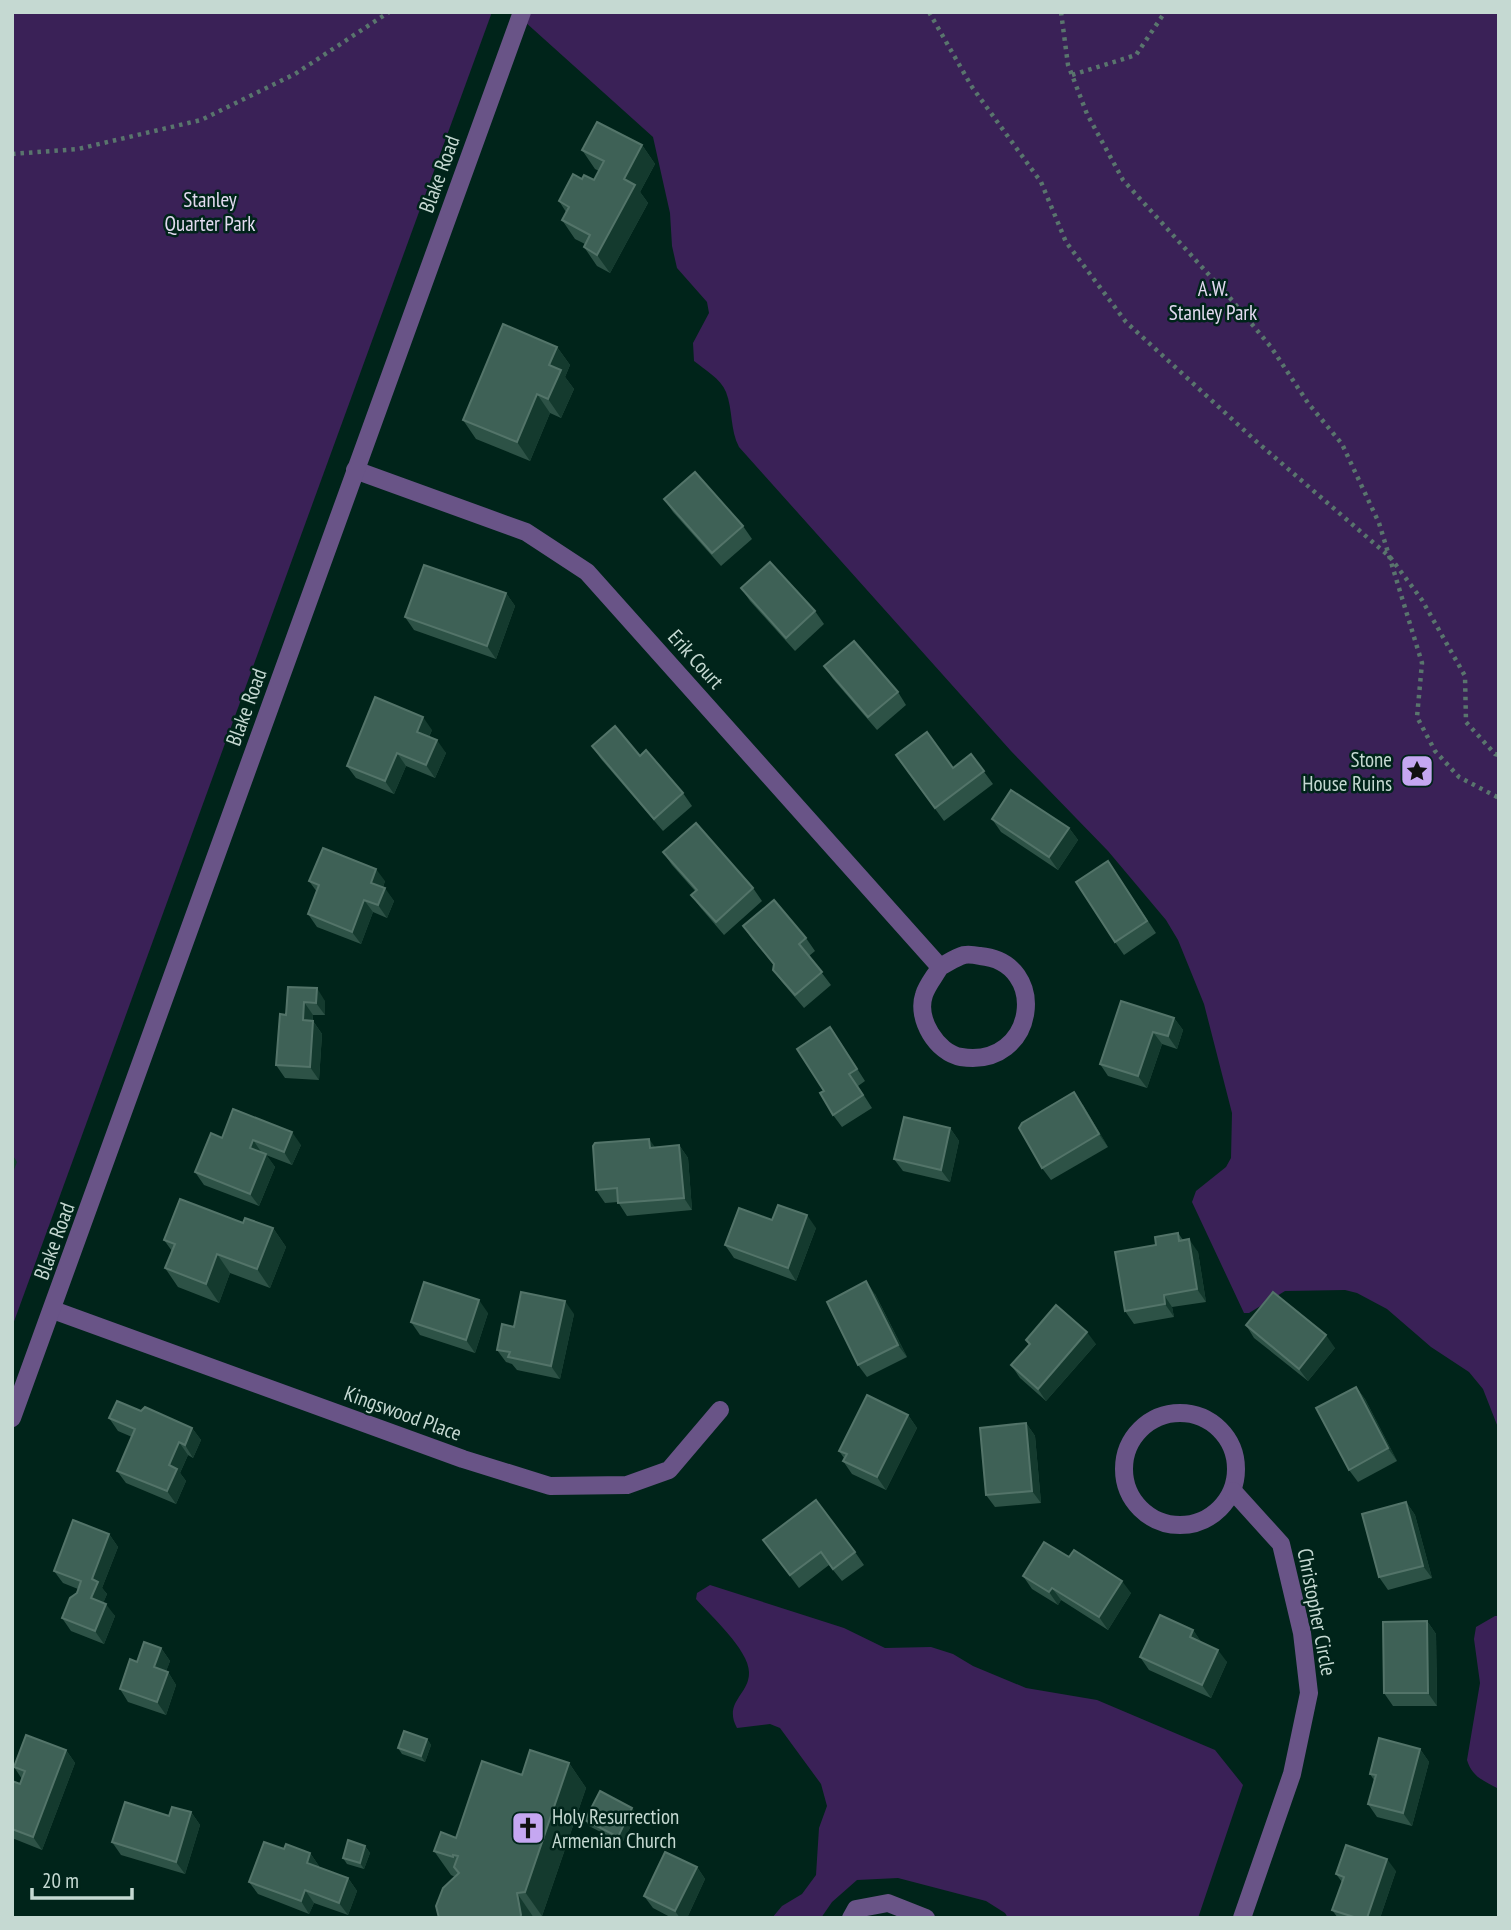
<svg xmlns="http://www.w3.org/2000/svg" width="1511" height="1930" viewBox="0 0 1511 1930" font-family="'PT Sans Narrow',sans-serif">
<rect width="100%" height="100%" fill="#00241a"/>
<!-- green -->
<g fill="#3a2157">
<path d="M12 12H492L12 1327Z"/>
<path d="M514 12H1499V1430L1483 1389 1469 1372 1431 1347 1387 1309 1357 1293 1345 1290 1285 1291 1249 1313H1244L1192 1202 1196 1191 1226 1167 1231 1158 1232 1113 1204 1004 1178 940 1166 920 1108 851 1011 751 739 447C730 430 733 410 726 392 721 379 704 369 694 361L693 343 709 313 707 302 677 268 672 246 670 213 653 137Z"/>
<path d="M710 1585 844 1628 885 1648 931 1647 953 1654 973 1666 1026 1688 1097 1700 1215 1750 1243 1785 1198 1918H1008L1005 1913 986 1901 898 1878 857 1880 832 1902 821 1918H772L782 1906 802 1894 816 1875 819 1828 827 1806 821 1784 780 1728 770 1724 737 1728C723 1702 749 1695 749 1673 750 1651 710 1615 696 1599L697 1593Z"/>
<path d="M1495 1616H1499V1789C1484 1781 1472 1777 1467 1760L1480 1683 1474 1639 1476 1627Z"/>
</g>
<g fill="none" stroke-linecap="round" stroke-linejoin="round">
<!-- path -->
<g stroke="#59756d" stroke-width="4.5" stroke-dasharray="3.5 5" stroke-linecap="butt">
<path d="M929 12 972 87 1041 182 1066 242 1126 322 1257 442 1390 557 1422 600 1465 676 1466 722 1495 754 1499 755"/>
<path d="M1061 12 1068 65 1072 75 1087 114 1123 180 1230 298 1271 347 1308 403 1342 444 1379 523 1422 663 1417 717 1435 751 1459 777 1499 798"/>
<path d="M1072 75 1136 55 1165 12"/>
<path d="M12 154 78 149 201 120 295 74 389 12"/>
</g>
<!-- service -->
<path stroke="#695487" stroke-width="18" d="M851 1918 856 1909 888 1903 926 1918"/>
<!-- minor -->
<g stroke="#695487" stroke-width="18">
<path d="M355 470 526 532 587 572 940 967C935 976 927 985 924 995 916 1019 937 1053 961 1057 1037 1069 1050 962 980 956 975 955 969 954 964 955 956 957 948 963 940 967"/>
<path d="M53 1310 463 1459 550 1486 627 1485 669 1470 720 1410"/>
<circle cx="1180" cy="1469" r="56"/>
<path d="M1233 1491 1281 1544 1302 1633 1309 1693 1292 1774 1242 1918"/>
</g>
<!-- tertiary -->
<path stroke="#695487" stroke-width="18" d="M12 1418 522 12"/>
</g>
<!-- wall -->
<g fill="#2d5246">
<path d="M642 145 655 164 640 192 648 203 610 273 597 266 584 247 585 244 575 239 562 220 566 212 559 201 594 180 599 171 595 169 582 150Z"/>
<path d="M557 347 570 365 565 377 574 389 561 418 550 413 530 461 476 439 463 420Z"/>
<path d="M664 499 743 526 752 539 721 566 673 512Z"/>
<path d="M741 588 815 611 824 624 795 651 750 601Z"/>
<path d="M506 593 515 606 496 659 414 630 405 617Z"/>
<path d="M824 666 898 692 906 705 877 730 833 679Z"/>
<path d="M432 730 429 737 446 753 435 778 406 766 394 794 356 778 347 766Z"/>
<path d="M592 746 640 756 683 793 692 806 663 831 601 759Z"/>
<path d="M971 754 993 784 944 821 896 755 953 768Z"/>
<path d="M992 819 1069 828 1078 840 1058 870 1001 832Z"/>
<path d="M663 852 753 888 762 901 724 935 700 907 691 895 695 891 672 865Z"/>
<path d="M1108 861 1156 933 1124 955 1115 942Z"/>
<path d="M309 881H385L383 887 394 901 387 918 373 912 361 944 317 927 308 914 317 892Z"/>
<path d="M743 926 806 938 815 951 809 956 831 985 804 1008 782 982 773 970 774 965 752 939Z"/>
<path d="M288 987 325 1001V1015H313V1021L322 1034 319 1080 285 1078 276 1065 286 1015Z"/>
<path d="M1174 1018 1183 1030 1177 1049 1162 1044 1147 1088 1108 1076 1100 1064Z"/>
<path d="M839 1040 865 1081 858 1086 872 1108 842 1127 833 1115 824 1091Z"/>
<path d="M1083 1105 1108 1147 1051 1180 1042 1168Z"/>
<path d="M950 1128 959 1141 950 1182 903 1171 894 1159Z"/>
<path d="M222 1138 301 1145 292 1165 266 1155 275 1167 259 1206 204 1185 195 1172Z"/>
<path d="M679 1145 688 1158 692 1210 627 1216 618 1202 605 1203 596 1190 655 1147Z"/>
<path d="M772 1220 816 1228 796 1281 734 1258 725 1245Z"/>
<path d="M243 1223 273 1228 286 1247 270 1288 230 1273 219 1303 178 1287 165 1268 172 1251 164 1240Z"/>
<path d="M1178 1233 1183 1240 1198 1252 1206 1302 1172 1307 1174 1317 1134 1324 1125 1311 1156 1245Z"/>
<path d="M875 1294 907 1357 867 1377 858 1365Z"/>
<path d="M488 1313 475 1353 420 1335 411 1322Z"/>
<path d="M574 1314 560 1379 517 1370 512 1364 506 1362 497 1350 514 1327Z"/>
<path d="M1246 1325 1335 1348 1308 1381 1254 1338Z"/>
<path d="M1026 1340 1096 1344 1046 1401 1020 1378 1011 1365 1029 1345Z"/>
<path d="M1356 1387 1365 1399 1397 1461 1358 1482 1349 1470Z"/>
<path d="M141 1411 192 1428 201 1440 193 1458 188 1455 180 1473 186 1481 176 1504 126 1483 117 1471 132 1437 118 1431 109 1418Z"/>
<path d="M908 1415 917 1428 886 1490 852 1474 843 1461 844 1458 839 1451Z"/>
<path d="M1026 1423 1035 1436 1041 1503 995 1507 986 1495Z"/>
<path d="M1406 1502 1415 1515 1432 1578 1388 1590 1379 1577Z"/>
<path d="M109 1534 118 1547 102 1588 107 1594 103 1603 115 1616 104 1644 71 1631 62 1618 78 1589 63 1583 54 1571Z"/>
<path d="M763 1540 855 1552 864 1565 842 1581 829 1565 799 1588Z"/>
<path d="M1069 1557 1131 1593 1108 1630 1061 1600 1058 1605 1032 1589 1023 1576Z"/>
<path d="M1427 1621 1436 1634 1437 1706H1393L1384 1693Z"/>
<path d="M1193 1630 1201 1642 1227 1662 1211 1698 1149 1670 1140 1657Z"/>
<path d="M161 1648 170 1661 166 1671 168 1672 176 1685 166 1715 128 1702 120 1689 137 1662Z"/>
<path d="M427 1739 431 1745 425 1762 402 1754 398 1748Z"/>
<path d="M1420 1749 1429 1762 1412 1826 1377 1817 1368 1804 1374 1780 1370 1774Z"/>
<path d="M66 1750 75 1763 42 1850 12 1838V1781L20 1784 22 1779 14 1767Z"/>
<path d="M569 1763 586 1788 542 1916 534 1917 451 1875 434 1851 456 1838 522 1775Z"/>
<path d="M191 1812 200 1825 185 1874 121 1855 112 1842 169 1816Z"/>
<path d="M637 1814 622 1843 589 1826 585 1820Z"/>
<path d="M365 1846 370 1853 364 1869 347 1864 343 1858Z"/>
<path d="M284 1849 310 1853 319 1866V1867L348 1878 357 1891 348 1915 314 1903 309 1914 258 1894 249 1882Z"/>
<path d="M697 1867 705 1879 687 1918H672L653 1908 644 1896Z"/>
<path d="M1396 1871 1380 1918H1338L1332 1910 1342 1882 1336 1874Z"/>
</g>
<!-- shaded-wall -->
<g fill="#143a2e">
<path d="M642 145 655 164 640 192 648 203 610 273 597 255 624 179Z"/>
<path d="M557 347 570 365 565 377 574 389 561 418 548 399 549 365Z"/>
<path d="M537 394 550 413 530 461 517 442Z"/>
<path d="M506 593 515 606 496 659 487 646Z"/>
<path d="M423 717 432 730 425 744 417 732Z"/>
<path d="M437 740 446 753 435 778 426 765Z"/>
<path d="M397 753 406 766 394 794 385 781Z"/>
<path d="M1069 828 1078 840 1058 870 1049 857Z"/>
<path d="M376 869 385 881 380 895 371 883Z"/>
<path d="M385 888 394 901 387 918 378 905Z"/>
<path d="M364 900 373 912 361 944 352 932Z"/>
<path d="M317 988 325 1001V1015L316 1003Z"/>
<path d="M304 1002 313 1015 312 1033 303 1020Z"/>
<path d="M1174 1018 1183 1030 1177 1049 1168 1036Z"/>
<path d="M313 1021 322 1034 319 1080 310 1067Z"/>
<path d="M1153 1032 1162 1044 1147 1088 1138 1076Z"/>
<path d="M1074 1092 1083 1105 1108 1147 1099 1134Z"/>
<path d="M950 1128 959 1141 950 1182 941 1170Z"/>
<path d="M292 1132 301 1145 292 1165 284 1152Z"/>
<path d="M649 1139 658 1151 650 1148Z"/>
<path d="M253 1140 262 1153 250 1148Z"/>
<path d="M679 1145 688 1158 692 1210 684 1198Z"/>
<path d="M12 1154 17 1162 12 1175Z"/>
<path d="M266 1154 275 1167 259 1206 250 1194Z"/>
<path d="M807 1215 816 1228 796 1281 788 1268Z"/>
<path d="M273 1228 286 1247 270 1288 257 1269Z"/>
<path d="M1189 1239 1198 1252 1206 1302 1197 1289Z"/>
<path d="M217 1254 230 1273 219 1303 206 1284Z"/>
<path d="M866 1281 875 1294 907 1357 898 1345Z"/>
<path d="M1164 1295 1172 1307 1174 1317 1165 1304Z"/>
<path d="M479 1300 488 1313 475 1353 466 1340Z"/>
<path d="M565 1301 574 1314 560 1379 551 1366Z"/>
<path d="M1087 1332 1096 1344 1046 1401 1038 1389Z"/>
<path d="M1326 1335 1335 1348 1308 1381 1299 1369Z"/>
<path d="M1356 1387 1365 1399 1397 1461 1388 1448Z"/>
<path d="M908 1415 917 1428 886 1490 877 1477Z"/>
<path d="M1026 1423 1035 1436 1041 1503 1032 1491Z"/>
<path d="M192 1428 201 1440 193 1458 185 1445Z"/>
<path d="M179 1442 188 1455 180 1473 186 1481 176 1504 167 1491 169 1465Z"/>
<path d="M1406 1502 1415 1515 1432 1578 1423 1566Z"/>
<path d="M109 1534 118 1547 102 1588 107 1594 100 1611 91 1598 92 1579Z"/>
<path d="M1122 1581 1131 1593 1108 1630 1099 1617Z"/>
<path d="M1052 1588 1061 1600 1058 1605 1049 1592Z"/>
<path d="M106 1604 115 1616 104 1644 95 1631Z"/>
<path d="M1427 1621 1436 1634 1437 1706 1428 1693Z"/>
<path d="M1193 1630 1202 1643 1190 1637Z"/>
<path d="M161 1648 170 1661 163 1680 154 1667Z"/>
<path d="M1218 1650 1227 1662 1211 1698 1202 1685Z"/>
<path d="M168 1672 176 1685 166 1715 157 1702Z"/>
<path d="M427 1739 431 1745 425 1762 421 1756Z"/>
<path d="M1420 1749 1429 1762 1412 1826 1403 1813Z"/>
<path d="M66 1750 75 1763 42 1850 33 1837Z"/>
<path d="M569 1763 586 1788 542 1916 525 1892Z"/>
<path d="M632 1808 637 1814 622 1843 618 1837Z"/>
<path d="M191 1812 200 1825 185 1874 176 1862Z"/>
<path d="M365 1846 370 1853 364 1869 360 1863Z"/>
<path d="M310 1853 319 1866 316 1875 307 1863Z"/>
<path d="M1387 1859 1396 1871 1380 1918H1367Z"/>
<path d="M697 1867 705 1879 687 1918H680L675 1911Z"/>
<path d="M348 1878 357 1891 348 1915 339 1903Z"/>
<path d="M305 1890 314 1903 309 1914 301 1901Z"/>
<path d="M517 1893 534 1918H520Z"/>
</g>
<!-- building -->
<g fill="#3e6156" stroke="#537469" stroke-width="2">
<path d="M597 122 642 145 624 179 635 185 597 255 584 247 590 235 562 220 569 207 559 201 573 174 582 179 584 175 594 180 604 161 582 150Z"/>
<path d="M503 324 557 347 549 365 561 370 548 399 537 394 517 442 463 420Z"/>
<path d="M695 472 743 526 712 553 664 499Z"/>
<path d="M770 562 815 611 786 638 741 588Z"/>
<path d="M424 565 506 593 487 646 405 617Z"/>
<path d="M854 641 898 692 868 717 824 666Z"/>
<path d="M375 697 423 717 417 732 437 740 426 765 397 753 385 781 347 766Z"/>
<path d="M615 726 640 756 646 750 683 793 654 819 592 746Z"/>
<path d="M927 732 953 768 971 754 984 771 935 808 896 755Z"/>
<path d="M1011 790 1069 828 1049 857 992 819Z"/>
<path d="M696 823 753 888 716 922 691 895 697 890 663 852Z"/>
<path d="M323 848 376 869 371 883 385 888 378 905 364 900 352 932 308 914 319 885 309 881Z"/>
<path d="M1108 861 1147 921 1115 942 1076 882Z"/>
<path d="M774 900 806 938 799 944 822 972 795 995 773 970 774 964 743 926Z"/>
<path d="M288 987 317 988 316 1003 304 1002 303 1020 313 1021 310 1067 276 1065 280 1014 286 1015Z"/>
<path d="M1121 1001 1174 1018 1168 1036 1153 1032 1138 1076 1100 1064Z"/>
<path d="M830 1027 857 1069 849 1074 863 1095 833 1115 820 1093 824 1091 797 1049Z"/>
<path d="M1074 1092 1099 1134 1042 1168 1019 1128 1022 1123Z"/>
<path d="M233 1109 292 1132 284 1152 253 1140 250 1148 266 1154 250 1194 195 1172 211 1133 222 1138Z"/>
<path d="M904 1117 950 1128 941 1170 894 1159Z"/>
<path d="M649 1139 650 1148 679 1145 684 1198 618 1203 617 1188 596 1190 593 1146 595 1143Z"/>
<path d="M180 1199 243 1223 245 1218 273 1228 257 1269 217 1254 206 1284 165 1268 175 1244 164 1240Z"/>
<path d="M778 1205 807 1215 788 1268 725 1245 739 1208 772 1220Z"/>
<path d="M1178 1233 1179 1241 1189 1239 1197 1289 1164 1295 1165 1304 1125 1311 1115 1252 1156 1245 1155 1237Z"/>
<path d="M866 1281 898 1345 858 1365 827 1302Z"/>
<path d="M424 1282 479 1300 466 1340 411 1322Z"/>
<path d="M521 1292 565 1301 551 1366 508 1357 510 1352 497 1350 502 1324 514 1327Z"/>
<path d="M1273 1292 1326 1335 1299 1369 1246 1325Z"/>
<path d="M1056 1305 1087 1332 1038 1389 1011 1365 1030 1344 1026 1340Z"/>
<path d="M1356 1387 1388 1448 1349 1470 1316 1408Z"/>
<path d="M867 1395 908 1415 877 1477 843 1461 847 1454 839 1451Z"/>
<path d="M117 1401 141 1411 145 1407 192 1428 185 1445 179 1442 169 1465 177 1469 167 1491 117 1471 135 1429 109 1418Z"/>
<path d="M1026 1423 1032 1491 986 1495 980 1428Z"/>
<path d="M816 1500 855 1552 833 1569 821 1552 790 1575 763 1540Z"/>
<path d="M1406 1502 1423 1566 1379 1577 1362 1514Z"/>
<path d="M73 1520 109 1534 92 1579 98 1582 91 1598 106 1604 95 1631 62 1618 70 1598 77 1593 81 1581 54 1571Z"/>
<path d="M1044 1542 1069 1557 1074 1550 1122 1581 1099 1617 1052 1588 1049 1592 1023 1576Z"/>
<path d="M1160 1615 1193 1630 1190 1637 1218 1650 1202 1685 1140 1657Z"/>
<path d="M1427 1621 1428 1693H1384L1383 1622Z"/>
<path d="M144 1642 161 1648 154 1667 168 1672 157 1702 120 1689 130 1659 137 1662Z"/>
<path d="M404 1731 427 1739 421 1756 398 1748Z"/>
<path d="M26 1735 66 1750 33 1837 12 1829V1781L20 1784 25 1771 14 1767Z"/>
<path d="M1379 1738 1420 1749 1403 1813 1368 1804 1376 1775 1370 1774Z"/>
<path d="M530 1750 569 1763 525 1892 517 1893 521 1915 520 1918H439L436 1906 443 1888 459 1873 454 1867 458 1856 453 1855V1857L434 1851 441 1832 456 1838 482 1761 522 1775Z"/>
<path d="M600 1791 632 1808 618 1837 585 1820Z"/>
<path d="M125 1802 169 1816 172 1807 191 1812 176 1862 112 1842Z"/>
<path d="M348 1840 365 1846 360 1863 343 1858Z"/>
<path d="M264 1842 284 1849 286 1844 310 1853 307 1863 348 1878 339 1903 305 1890 301 1901 249 1882Z"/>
<path d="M1346 1845 1387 1859 1367 1918H1357L1332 1910 1344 1877 1336 1874Z"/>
<path d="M665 1852 697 1867 675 1911 644 1896Z"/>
</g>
<!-- icons -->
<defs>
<symbol id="sight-square" viewBox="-11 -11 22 22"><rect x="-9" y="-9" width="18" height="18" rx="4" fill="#c5a7f1" stroke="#00241a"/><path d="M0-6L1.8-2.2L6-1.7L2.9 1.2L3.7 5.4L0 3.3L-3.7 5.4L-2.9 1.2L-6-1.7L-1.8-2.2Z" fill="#111"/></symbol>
<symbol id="church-square" viewBox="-11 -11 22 22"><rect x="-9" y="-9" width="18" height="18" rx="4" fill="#c5a7f1" stroke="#00241a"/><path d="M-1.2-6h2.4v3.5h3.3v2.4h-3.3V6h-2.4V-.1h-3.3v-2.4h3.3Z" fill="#111"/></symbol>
</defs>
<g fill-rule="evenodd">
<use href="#sight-square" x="1398" y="752" width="38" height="38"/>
<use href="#church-square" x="509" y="1809" width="38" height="38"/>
</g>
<g text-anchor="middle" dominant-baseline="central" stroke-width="5" stroke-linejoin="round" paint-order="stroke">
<!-- street labels -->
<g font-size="21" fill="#c5d9d2" stroke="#00241a">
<text transform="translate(439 174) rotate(-70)">Blake Road</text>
<text transform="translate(696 659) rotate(48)">Erik Court</text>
<text transform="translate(246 707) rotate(-70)">Blake Road</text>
<text transform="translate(54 1241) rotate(-70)">Blake Road</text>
<text transform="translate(403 1413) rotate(20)">Kingswood Place</text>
<text transform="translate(1317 1612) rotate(79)">Christopher Circle</text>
</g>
<!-- park labels -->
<g font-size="21" fill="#e2daf0" stroke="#00241a">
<text x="210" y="199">Stanley<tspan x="210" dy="24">Quarter Park</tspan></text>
<text x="1213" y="288">A.W.<tspan x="1213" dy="24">Stanley Park</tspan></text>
</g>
<!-- poi labels -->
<g font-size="21" fill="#c5d9d2" stroke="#00241a" text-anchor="end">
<text x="1392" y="759">Stone<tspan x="1392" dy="24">House Ruins</tspan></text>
<text x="552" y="1816" text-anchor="start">Holy Resurrection<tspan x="552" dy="24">Armenian Church</tspan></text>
</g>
</g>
<!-- border -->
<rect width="1511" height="1930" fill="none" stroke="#c5d9d2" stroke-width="28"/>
<!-- scale -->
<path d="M32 1888v10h100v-10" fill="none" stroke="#c5d9d2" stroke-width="3.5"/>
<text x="42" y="1888" font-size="21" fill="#c5d9d2" stroke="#00241a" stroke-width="5" paint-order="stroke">20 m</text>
</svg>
